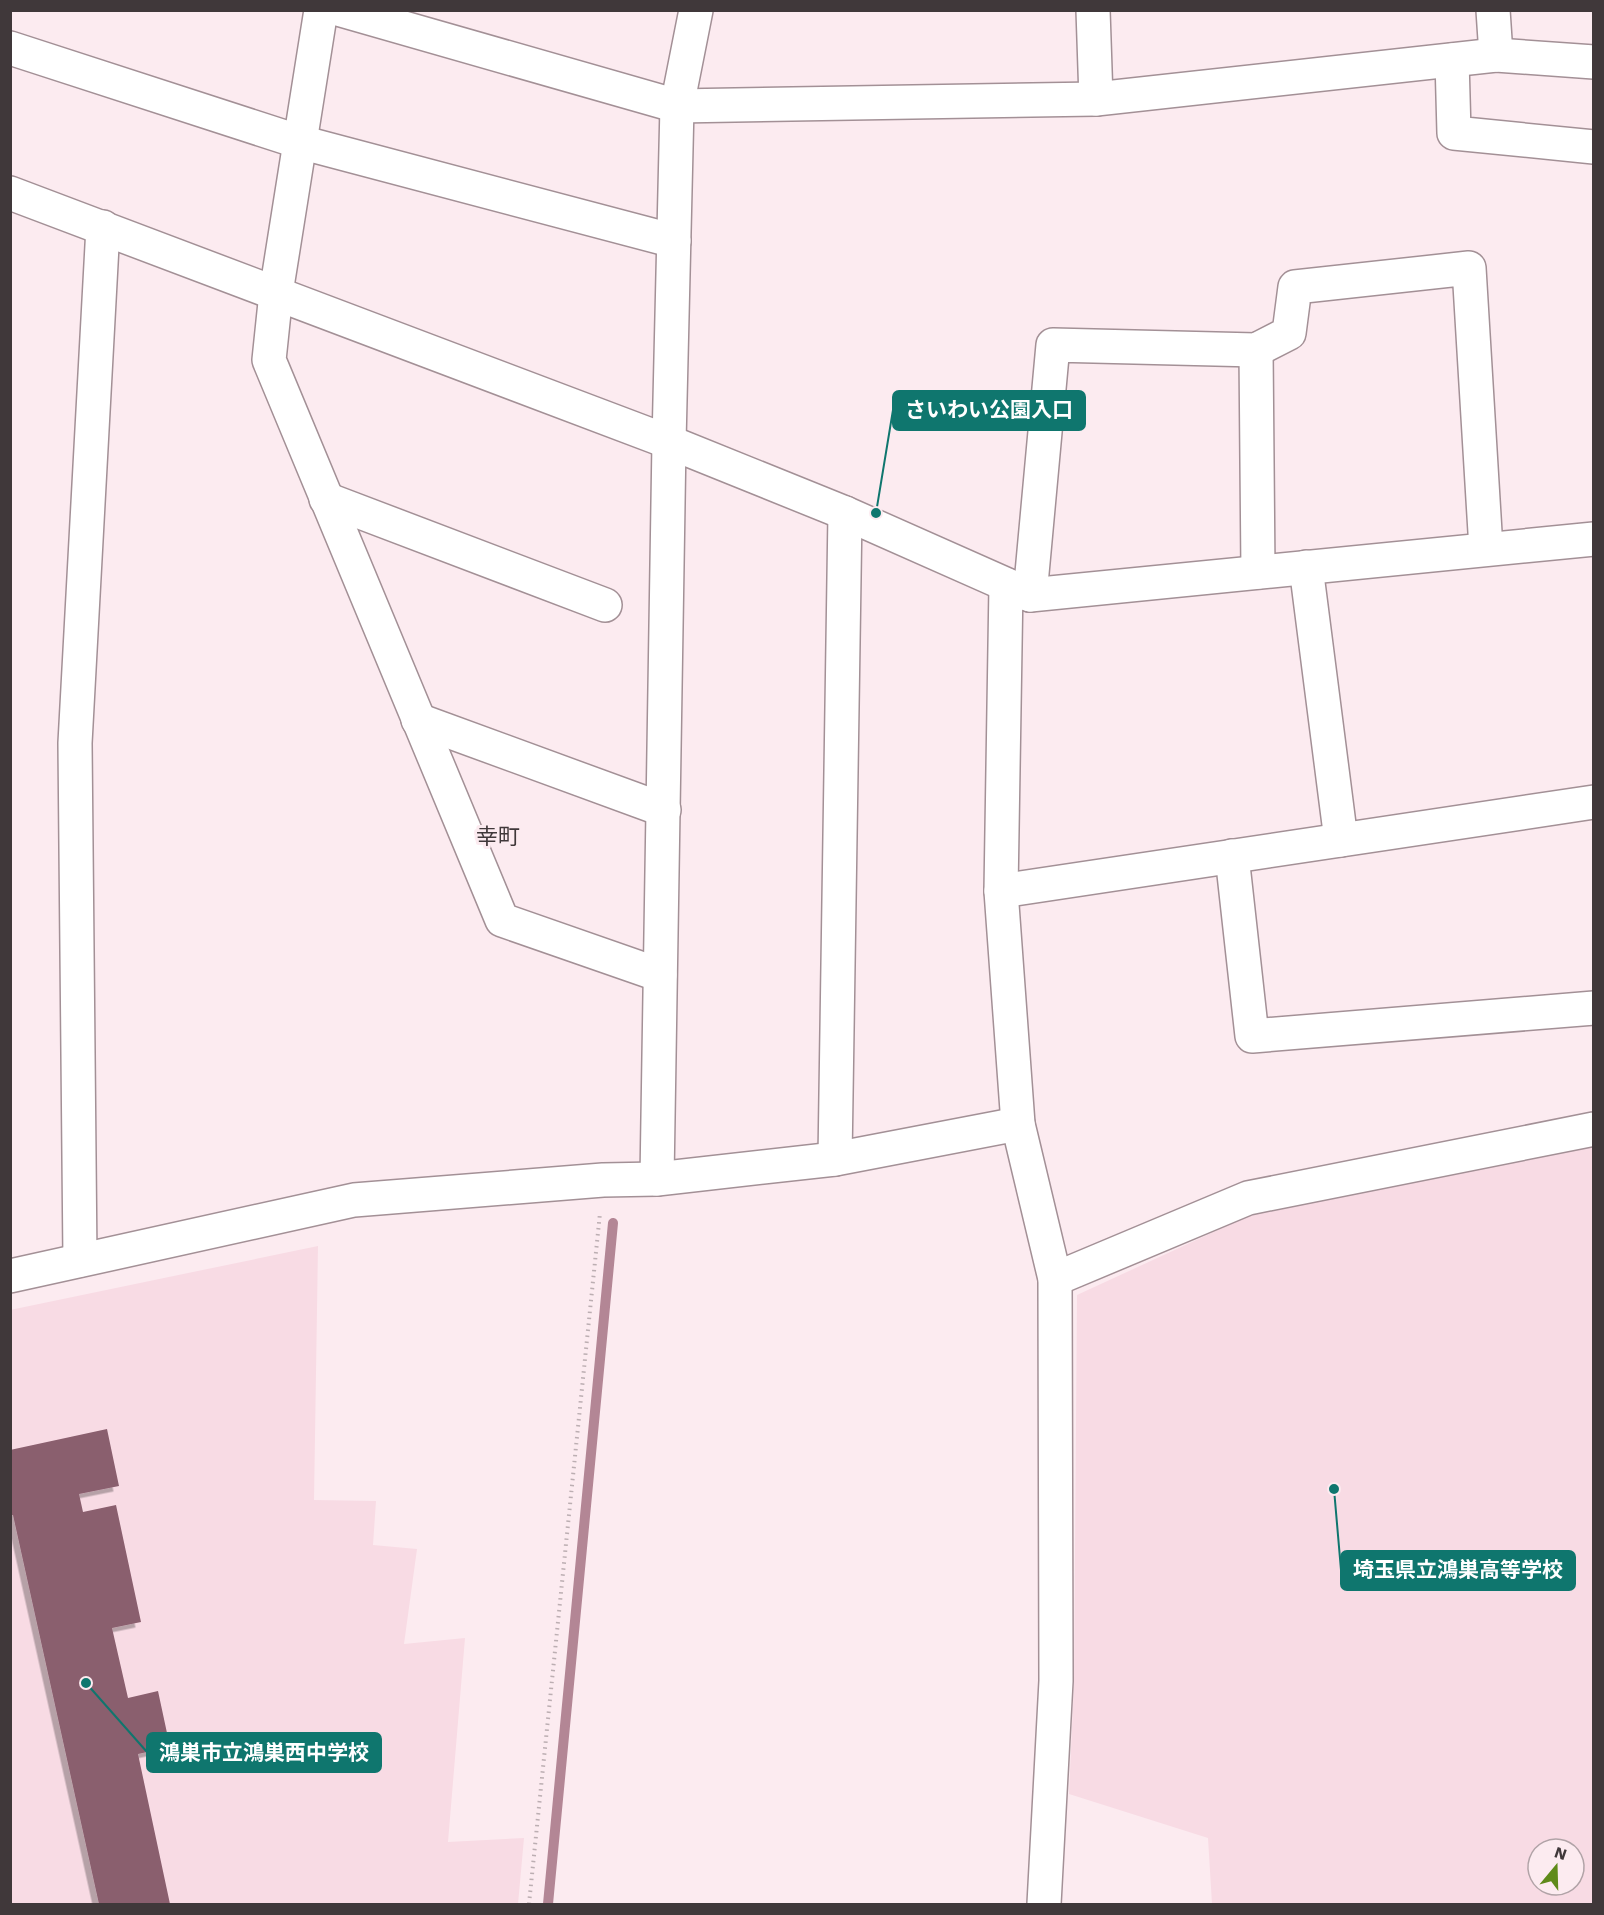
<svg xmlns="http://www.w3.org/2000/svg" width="1604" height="1915" viewBox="0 0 1604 1915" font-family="'Work Sans','Noto Sans JP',sans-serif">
<defs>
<filter id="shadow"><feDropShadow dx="-5.5" dy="5.5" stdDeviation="0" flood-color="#0004"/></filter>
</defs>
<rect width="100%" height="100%" fill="#fcebf0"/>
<!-- built -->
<g fill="#f8dbe4" fill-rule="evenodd">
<path d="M1593 1141V1904H1212L1208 1838 1069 1794 1074 1682 1077 1295 1257 1212ZM1538 1849H1574V1885H1538Z"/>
<path d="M318 1246 314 1500 376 1501 373 1545 417 1549 404 1644 465 1638 448 1842 524 1838 518 1904H11L10 1310Z"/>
</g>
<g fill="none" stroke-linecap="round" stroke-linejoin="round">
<!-- stream -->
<path stroke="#b38695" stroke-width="10" d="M548 1904 613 1223"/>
</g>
<!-- building -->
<path fill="#8a5f6e" filter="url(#shadow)" d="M107 1429 119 1486 79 1494 83 1512 116 1505 141 1622 112 1628 128 1698 158 1691 170 1747 138 1754 170 1904H99L13 1515 10 1516V1450Z"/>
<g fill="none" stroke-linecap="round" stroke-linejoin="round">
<defs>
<g id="minor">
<path d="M321 10 276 293 269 360 502 920 660 975"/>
<path d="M341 10 677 106 1096 99 1496 55 1594 62"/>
<path d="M1093 10 1096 99"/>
<path d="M1493 10 1496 55"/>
<path d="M10 48 300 142 674 241"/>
<path d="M1452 60 1454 133 1594 147"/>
<path d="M10 193 669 442 845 513 1030 595 1594 539"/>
<path d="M1256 350 1258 572"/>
<path d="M326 499 605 605"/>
<path d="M1306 567 1341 840"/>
<path d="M1006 585 1001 891 1018 1124 1055 1279 1056 1681 1044 1904"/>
<path d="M1030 595 1053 345 1256 350 1289 333 1295 287 1469 268 1486 549"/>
<path d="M418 720 664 810"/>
<path d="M1232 856 1252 1036 1594 1008"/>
<path d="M1001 891 1594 802"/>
<path d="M835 1159 845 513"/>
<path d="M657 1179 669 442 677 106 696 10"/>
<path d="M10 1276 354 1200 603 1180 657 1179 835 1159 1018 1124"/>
<path d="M1055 1279 1248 1198 1594 1129"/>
</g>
<path id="tertiary" d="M80 1260 75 743 103 227"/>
</defs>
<!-- minor casing -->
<use href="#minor" stroke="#a39096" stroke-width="36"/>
<!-- tertiary casing -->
<use href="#tertiary" stroke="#a39096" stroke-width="36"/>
<!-- path -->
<path stroke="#bcaeb2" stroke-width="4" stroke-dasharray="1.5 4.5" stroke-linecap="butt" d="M529 1904 600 1213"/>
<!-- minor -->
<use href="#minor" stroke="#fff" stroke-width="33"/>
<!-- tertiary -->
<use href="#tertiary" stroke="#fff" stroke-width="33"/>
</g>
<g text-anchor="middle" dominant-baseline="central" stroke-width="6" stroke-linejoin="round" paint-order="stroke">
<!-- quarter labels -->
<g font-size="22" fill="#40383a" stroke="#fcebf0">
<text x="498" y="836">幸町</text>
</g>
</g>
<!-- callouts -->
<path fill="none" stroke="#0f766e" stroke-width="2" d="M876 513L893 410M1334 1489L1341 1570M86 1683L147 1752"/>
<g fill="#0f766e" stroke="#fcebf0" stroke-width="2">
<circle cx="876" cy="513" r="6"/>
<circle cx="1334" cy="1489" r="6"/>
<circle cx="86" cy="1683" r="6"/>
</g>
<g fill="#0f766e" stroke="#0f766e" stroke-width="2">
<rect x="893" y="391" width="192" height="39" rx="6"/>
<rect x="1341" y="1551" width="234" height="39" rx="6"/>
<rect x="147" y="1733" width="234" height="39" rx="6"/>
</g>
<g font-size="21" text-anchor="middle" font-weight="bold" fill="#fff">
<text x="989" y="417">さいわい公園入口</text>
<text x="1458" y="1577">埼玉県立鴻巣高等学校</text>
<text x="264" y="1760">鴻巣市立鴻巣西中学校</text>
</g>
<!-- border -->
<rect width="1604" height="1915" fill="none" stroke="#40383a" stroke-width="24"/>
<!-- north arrow -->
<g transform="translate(1556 1867) rotate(19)"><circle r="28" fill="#fcebf0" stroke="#b1a3a7" stroke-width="1.5"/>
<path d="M0-4.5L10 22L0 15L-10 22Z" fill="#5f8a1a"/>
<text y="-9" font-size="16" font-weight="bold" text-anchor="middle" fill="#40383a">N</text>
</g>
</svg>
